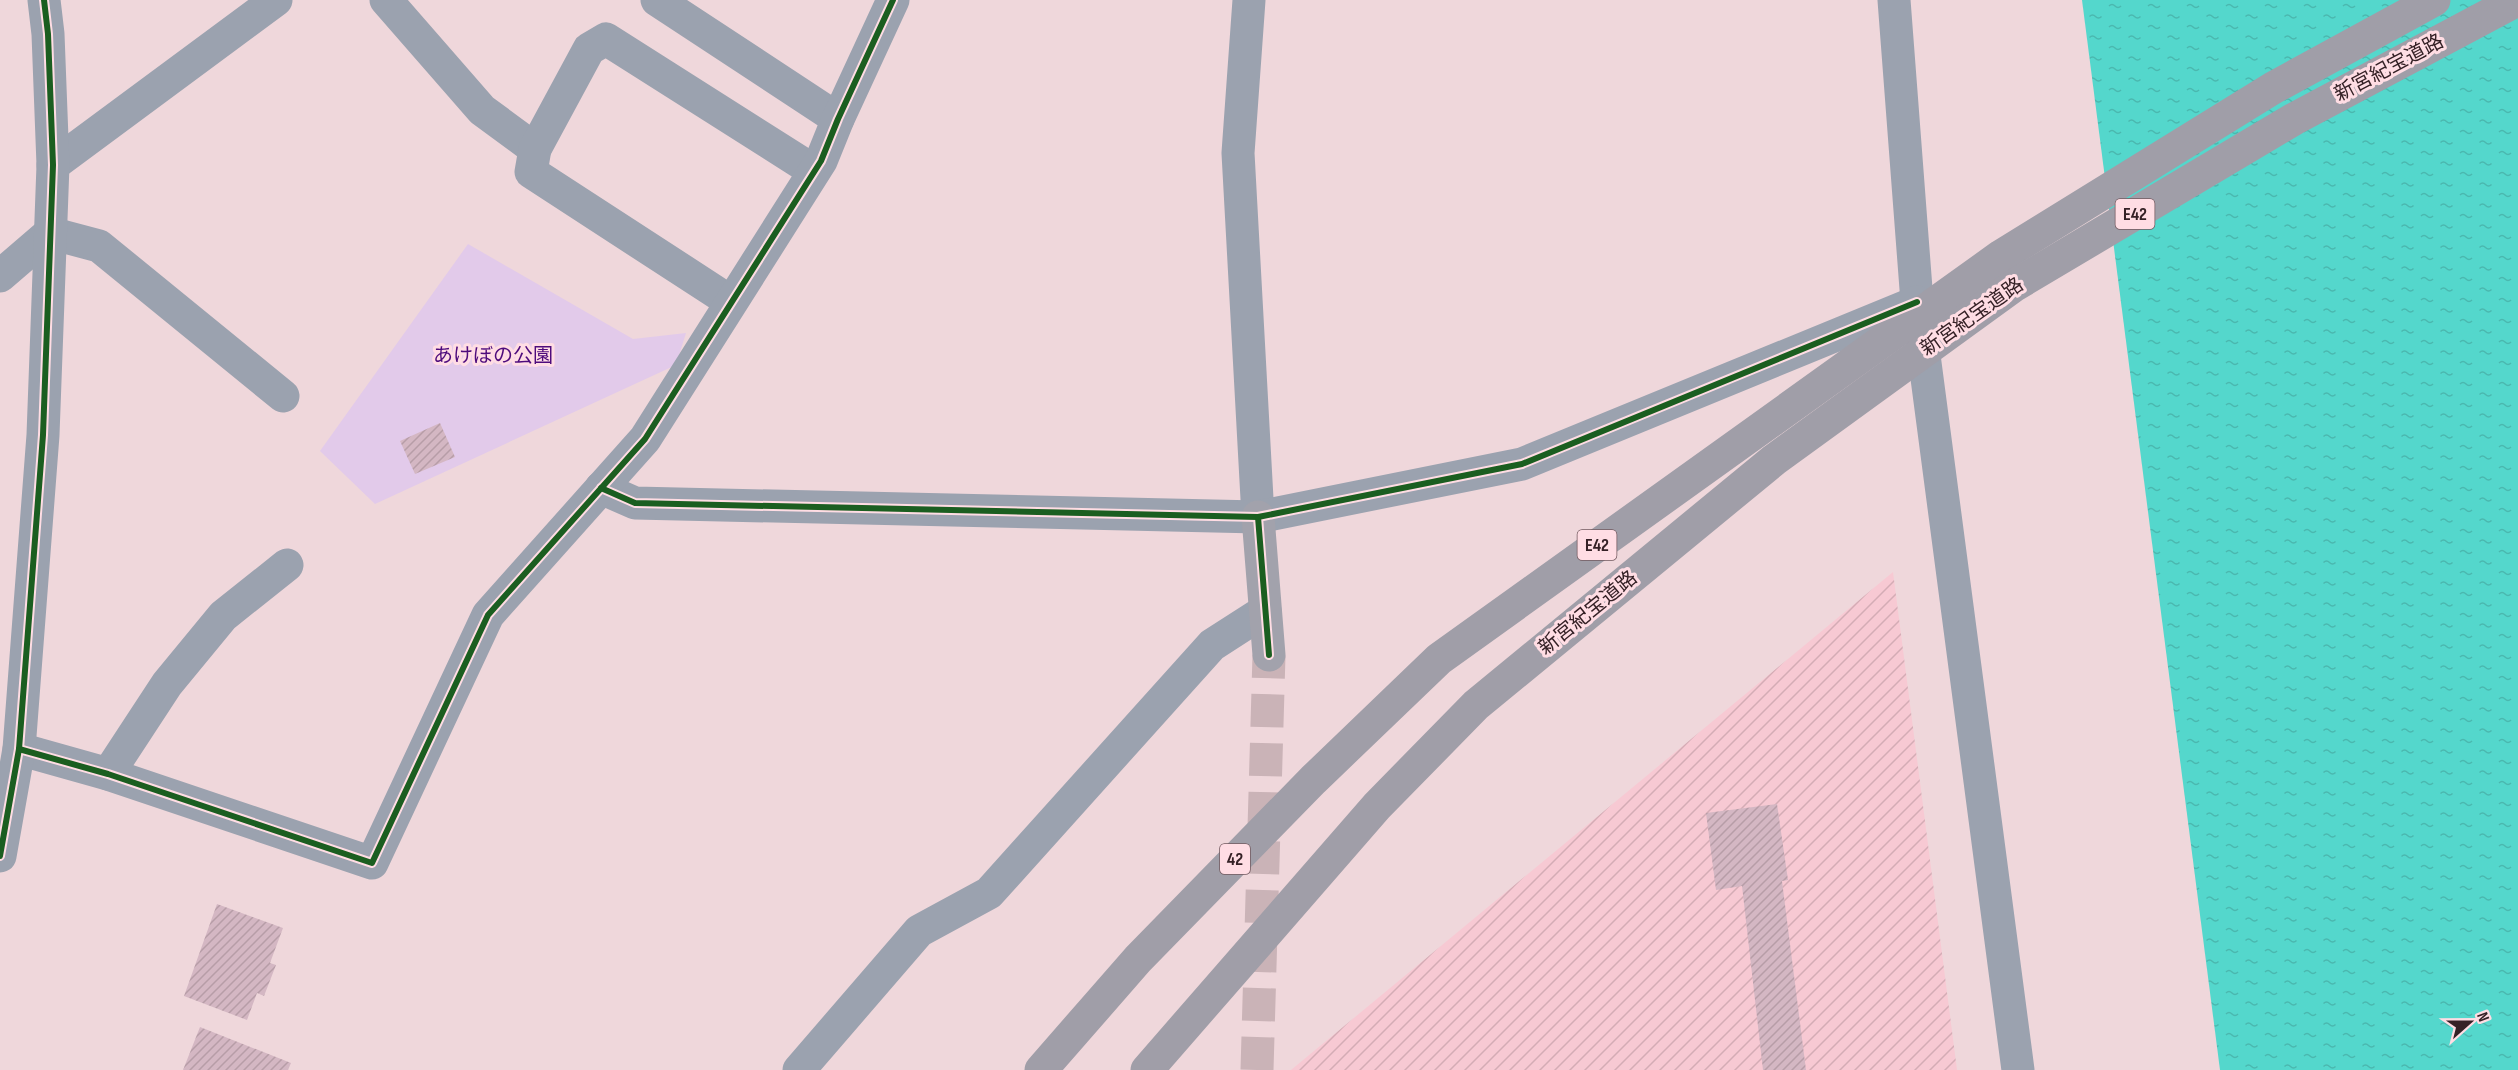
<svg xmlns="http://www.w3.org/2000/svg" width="2518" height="1070" viewBox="0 0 2518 1070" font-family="'Sofia Sans Condensed','Noto Sans JP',sans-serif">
<defs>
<pattern id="industrial-furrows" width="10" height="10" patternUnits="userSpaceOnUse" patternTransform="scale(1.5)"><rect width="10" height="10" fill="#f7c9d3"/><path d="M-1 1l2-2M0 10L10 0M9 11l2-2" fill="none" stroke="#d4acb5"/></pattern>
<pattern id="water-ripples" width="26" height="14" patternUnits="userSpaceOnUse" patternTransform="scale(1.5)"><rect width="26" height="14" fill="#54d7cc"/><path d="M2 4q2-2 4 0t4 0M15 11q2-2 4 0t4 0" fill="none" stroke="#4ab8af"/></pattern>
<pattern id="building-hatch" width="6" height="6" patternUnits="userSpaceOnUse" patternTransform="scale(1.5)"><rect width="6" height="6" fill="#d4b7c3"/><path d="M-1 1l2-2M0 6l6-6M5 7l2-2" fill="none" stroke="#b79da7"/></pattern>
</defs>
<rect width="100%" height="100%" fill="#efd7db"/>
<!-- industrial -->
<path fill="url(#industrial-furrows)" d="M1893 572 1957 1070H1291Z"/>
<!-- green -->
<path fill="#e2caea" d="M468 244 633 339 686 333 676 365 375 504 320 451Z"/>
<!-- water -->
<path fill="url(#water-ripples)" d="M2082 0H2518V1070H2220Z"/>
<!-- building -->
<g fill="url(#building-hatch)">
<path d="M440 423 455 457 415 474 400 441Z"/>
<path d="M1777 804 1788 880 1782 881 1806 1070H1763L1742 886 1716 890 1706 813Z"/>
<path d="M217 904 283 928 270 963 276 965 264 996 257 993 247 1020 184 996Z"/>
<path d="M200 1027 291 1063 288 1070H183Z"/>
</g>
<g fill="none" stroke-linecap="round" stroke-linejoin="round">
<!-- major-tunnel -->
<path stroke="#cab3b7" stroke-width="33" stroke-dasharray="33 16" stroke-linecap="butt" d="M1257 1070 1269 655"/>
<!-- minor -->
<g stroke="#9ba2af" stroke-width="33">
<path d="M386 0 482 110 535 149"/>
<path d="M657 0 838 119"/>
<path d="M1249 0 1238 153 1258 517"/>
<path d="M1894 0 1917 302 2018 1070"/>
<path d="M53 165 276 0"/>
<path d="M0 276 50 233 99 246 283 396"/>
<path d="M731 302 531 172 535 149 589 49 606 39 814 171"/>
<path d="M601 488 635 503 1258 517 1522 464 1917 302"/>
<path d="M19 749 108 774 372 863 488 615 645 439 821 161 838 119 893 0"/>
<path d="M108 774 167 684 223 616 287 565"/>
<path d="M0 856 19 749 43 435 53 165 48 34 44 0"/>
<path d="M799 1070 919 931 989 893 1212 645 1265 611"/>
</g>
<!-- major -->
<path stroke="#a2a2ac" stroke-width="33" d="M1258 517 1269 655"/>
<!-- highway -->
<g stroke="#a09ea8" stroke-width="33">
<path d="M1041 1070 1138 959 1313 780 1439 659 2001 256 2273 88 2434 0"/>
<path d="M1147 1070 1377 806 1476 705 1774 460 2015 285 2294 119 2517 0"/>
</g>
<defs>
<g id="cycleway">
<path d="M601 488 635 503 1258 517 1522 464 1917 302"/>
<path d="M1258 517 1269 655"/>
<path d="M19 749 108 774 372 863 488 615 645 439 821 161 838 119 893 0"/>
<path d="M0 856 19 749 43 435 53 165 48 34 44 0"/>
</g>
</defs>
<!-- cycleway casing -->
<use href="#cycleway" stroke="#ffdde4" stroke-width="10"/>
<!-- cycleway -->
<use href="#cycleway" stroke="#1b5e20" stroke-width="6"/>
</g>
<g text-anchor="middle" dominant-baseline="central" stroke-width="6" stroke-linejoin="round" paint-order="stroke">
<!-- shield labels -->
<g fill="#ffdde4" stroke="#72595f" stroke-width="1.5">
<rect x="2115.5" y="199" width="39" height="30" rx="4.5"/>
<rect x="1577.5" y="530" width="39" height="30" rx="4.5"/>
<rect x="1220" y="844" width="30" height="30" rx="4.5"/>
</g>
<g font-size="18" font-weight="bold" fill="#352126">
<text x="2135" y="214">E42</text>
<text x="1597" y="545">E42</text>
<text x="1235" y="859">42</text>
</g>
<!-- street labels -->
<g font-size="20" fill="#352126" stroke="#ffdde4">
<text transform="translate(2389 68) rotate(-28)">新宮紀宝道路</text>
<text transform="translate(1972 317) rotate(-35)">新宮紀宝道路</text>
<text transform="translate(1588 613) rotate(-39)">新宮紀宝道路</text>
</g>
<!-- park labels -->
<g font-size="20" fill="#4e0b7c" stroke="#ffdde4">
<text x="493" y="356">あけぼの公園</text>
</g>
</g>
<!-- north arrow -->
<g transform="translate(2470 1022) rotate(69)" stroke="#ffdde4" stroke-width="4.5" paint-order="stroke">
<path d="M0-4.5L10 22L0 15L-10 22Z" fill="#352126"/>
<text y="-9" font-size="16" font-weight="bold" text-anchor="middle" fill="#352126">N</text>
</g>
</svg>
